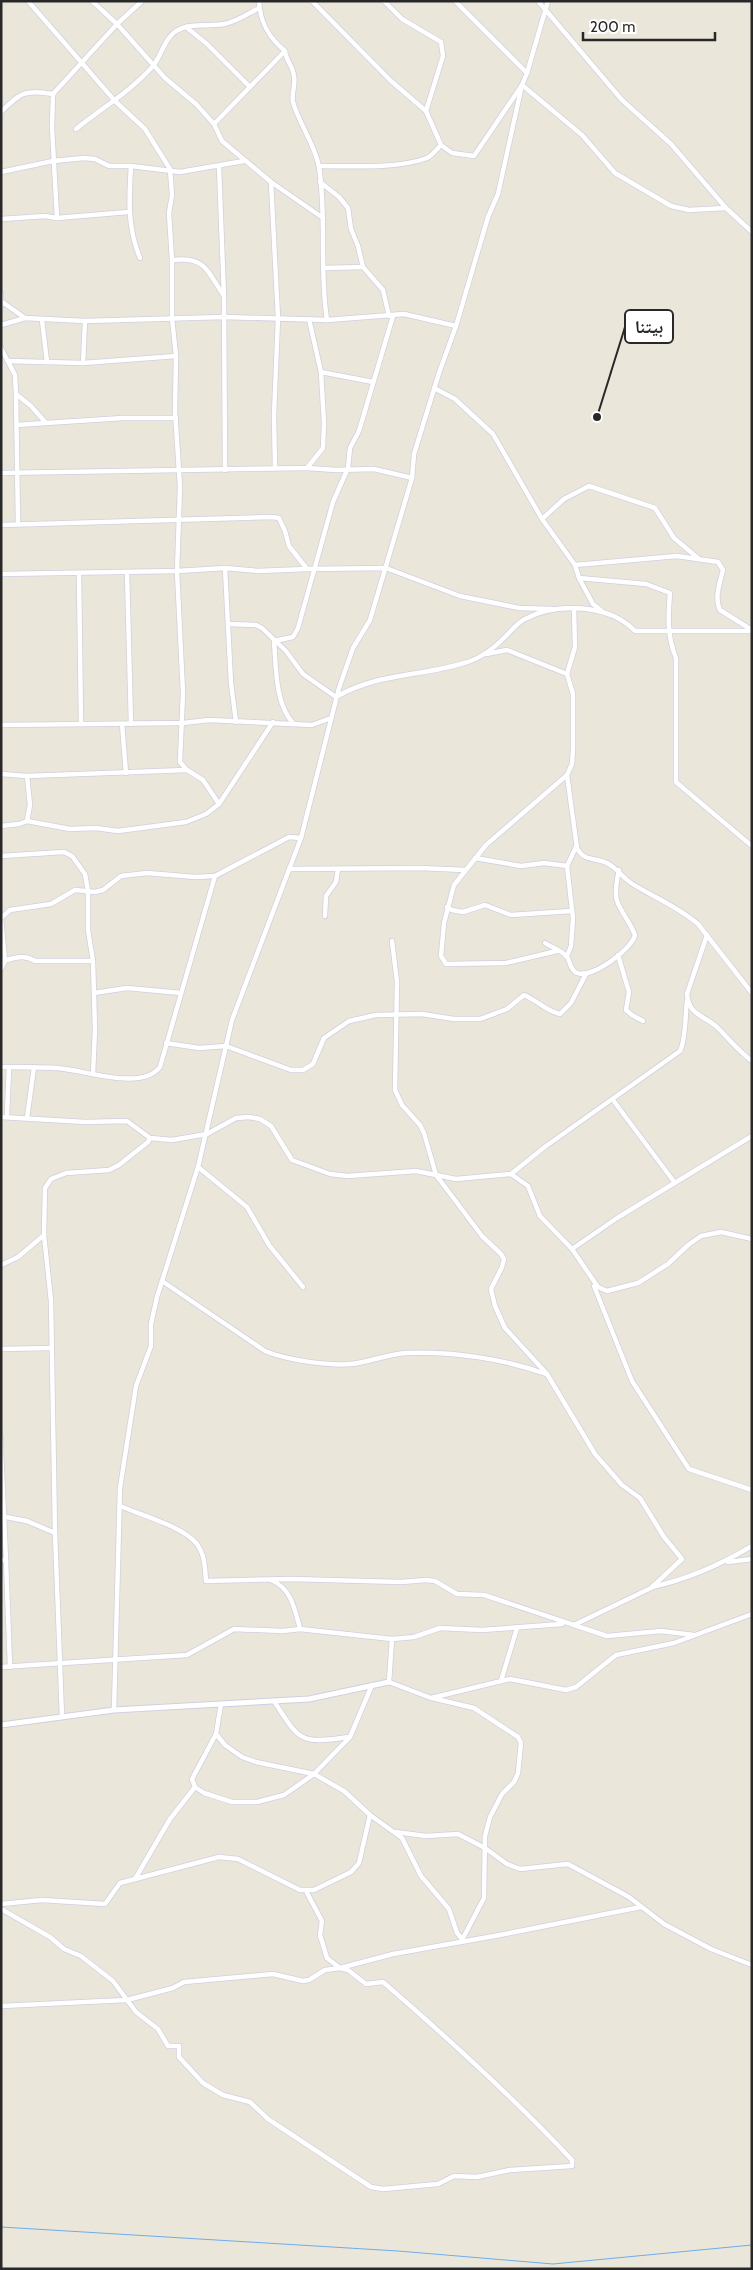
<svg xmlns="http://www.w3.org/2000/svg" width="753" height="2270" viewBox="0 0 753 2270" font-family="Cabin,'Noto Naskh Arabic',sans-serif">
<rect width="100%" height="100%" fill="#eae7da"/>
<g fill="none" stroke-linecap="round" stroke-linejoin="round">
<!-- stream -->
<path stroke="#6eaceb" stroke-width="1" d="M1 2227 398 2251 553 2264 752 2245"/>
<defs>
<g id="minor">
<path d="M28 1 115 101 145 129 170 169 172 195 169 213 172 260V318L176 356 175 411 180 487 177 571 183 693 180 762 187 770 203 780 219 804"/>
<path d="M92 1 117 24 165 78 196 104 214 124 222 141 271 182 323 218"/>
<path d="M259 1C260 23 269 38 285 51 286 61 293 66 294 76 296 84 291 94 293 102 299 124 315 144 319 167 327 217 319 270 327 320"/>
<path d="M312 1 391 81 426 111 441 145 452 153 474 156 522 85 582 135 615 173 671 206 689 210 726 208"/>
<path d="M384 1 402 19 441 42 443 56 426 111"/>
<path d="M455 1 527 73"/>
<path d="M538 1 622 100 671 144 726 208 752 232"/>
<path d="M186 27 207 44 250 87"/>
<path d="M1 112C20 93 25 89 53 94"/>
<path d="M214 124 285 51"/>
<path d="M76 129C102 108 131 91 153 66 162 55 164 39 176 31 191 22 208 27 224 24 236 22 249 13 259 8"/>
<path d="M131 166C129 198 127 227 140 258"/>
<path d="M319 166C350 166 398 169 427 158 432 156 437 149 441 145"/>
<path d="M219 167 224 297 225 470"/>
<path d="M1 172 53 161 84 158 95 159 109 166H131L180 172 244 161"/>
<path d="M271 182 278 318 274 415 275 468"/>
<path d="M320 182 339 197 348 208 351 229 358 246 363 267 383 290 389 316"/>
<path d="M57 218 52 127 53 94 117 24 142 1"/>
<path d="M1 219 45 216 57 218 128 212"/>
<path d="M172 260C206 256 207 271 224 296"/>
<path d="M324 268 363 267"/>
<path d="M1 294V306"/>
<path d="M1 301 25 318"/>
<path d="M42 320 47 362"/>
<path d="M1 325 25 318 85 321 224 317 327 320 404 314 456 326"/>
<path d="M1 348 15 375 16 394 31 406 46 423 123 418H176"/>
<path d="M8 361 83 363 176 356"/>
<path d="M83 363 85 321"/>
<path d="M321 372 373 382"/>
<path d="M434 388 455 399 493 434 542 519 575 565 579 578 646 584 670 593C668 617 667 636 676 658V782L752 846"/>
<path d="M16 394 18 524"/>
<path d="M17 425 46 423"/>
<path d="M307 468 336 470 374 469 412 478"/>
<path d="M1 473 307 468 323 448 324 423 321 372 309 319"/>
<path d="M542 519 564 499 589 486 655 508 674 538 699 559"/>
<path d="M1 525 272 517 279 518 285 531 289 546 307 569 258 571 225 568 177 571 1 574"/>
<path d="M575 565 677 556 718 562 723 570C720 582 714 598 720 610L752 630"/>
<path d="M225 568 231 683 236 722"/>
<path d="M307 569 386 568 460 596 519 608 552 609"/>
<path d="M127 572 131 724"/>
<path d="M79 574 81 724"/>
<path d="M579 578 593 604 602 611"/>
<path d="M574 609 575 647 567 674 573 694V749L572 764 567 775 577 848C584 862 595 857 607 863 617 868 622 877 631 883 653 897 677 906 698 924L752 993"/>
<path d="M228 624 256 625 262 628 286 651 303 674 336 697C380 672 420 677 464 663 480 659 494 648 505 637 511 631 517 623 525 619 557 602 609 604 635 631H752"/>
<path d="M486 654 507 650 567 674"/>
<path d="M293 723C275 704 276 666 274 641L293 637 298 628 333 502 348 468 350 448 359 431 393 316"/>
<path d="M122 724 126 773"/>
<path d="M1 725 183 723 209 720 312 725 331 718"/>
<path d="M1 774 27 776 187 770"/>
<path d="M27 821 70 829 96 828 118 831 186 822 206 814 219 804 273 722"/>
<path d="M1 826 19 824 27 821 30 805 27 776"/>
<path d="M1 856 64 852 72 856 85 874 88 891V930L93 961 95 1029 93 1074"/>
<path d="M475 858 521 866 544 863 567 866"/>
<path d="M289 869 420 868 465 870"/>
<path d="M447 907 452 910 463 912 485 905 511 915 572 911"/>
<path d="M325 916 326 896 336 882 338 869"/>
<path d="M707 935 687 994C689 1017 705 1015 718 1028 729 1039 738 1051 752 1061"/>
<path d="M392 941 397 982 395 1090 402 1105 420 1125 424 1133 436 1175 482 1236 501 1254 504 1259 502 1267 491 1289 495 1306 505 1328 547 1374 595 1454 622 1485 640 1498 664 1537 682 1559 651 1588 574 1625"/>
<path d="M545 943C551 947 564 952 567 957 571 963 570 970 577 973 592 979 632 949 635 935 622 904 610 909 619 870"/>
<path d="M557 951 506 963 446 964 441 956 444 923 454 885 486 845 567 775"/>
<path d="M618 955 629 992 626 1010 632 1015 643 1021"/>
<path d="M567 956 571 946 573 918 567 866 576 847"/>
<path d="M1 961C14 959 22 953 35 961H93"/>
<path d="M1 969 5 961 1 918 10 910 51 904 75 890 95 892 103 890 121 876 147 873 195 877 215 876 289 837 301 838"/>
<path d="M94 993 127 988 181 993"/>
<path d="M166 1043 199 1048 226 1046 291 1070H303L313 1064 324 1038 349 1021 376 1015 422 1014 454 1019H480L507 1009 524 995C538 1001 546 1011 560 1014L571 1003 586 974"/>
<path d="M1 1067C19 1067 38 1067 56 1068 82 1069 141 1092 160 1067L215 876"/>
<path d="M613 1100 675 1183"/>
<path d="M7 1116 9 1067"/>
<path d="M1 1117 85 1122 127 1121 150 1138 172 1140 207 1134 236 1118 249 1117 260 1119 271 1126 292 1160 330 1174 348 1176 416 1171 456 1179 511 1174 528 1186 540 1216 572 1249 598 1287 607 1291 638 1283 668 1264 688 1245 701 1236 721 1232 752 1239"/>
<path d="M27 1118 34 1067"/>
<path d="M198 1167 247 1207 269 1245 303 1287"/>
<path d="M511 1174 546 1146 680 1051C686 1039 685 1016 687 1001"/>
<path d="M572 1249 617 1218 752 1136"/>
<path d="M1 1265 18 1257 44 1235"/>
<path d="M162 1281 265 1351C286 1360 329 1366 351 1364 370 1362 387 1354 407 1353 451 1351 505 1359 546 1374"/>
<path d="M594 1286 632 1381 689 1469 752 1490"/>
<path d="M1 1349 51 1348"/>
<path d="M1 1440V1450"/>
<path d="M120 1506C141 1515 182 1526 197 1544 205 1555 205 1568 206 1581L291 1579 401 1582 426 1580 435 1581 457 1594 484 1595 607 1636 661 1631 694 1635"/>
<path d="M1 1516 27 1521 55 1533"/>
<path d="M1 1560H6L1 1450"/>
<path d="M6 1560 10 1667"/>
<path d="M728 1562 752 1559"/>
<path d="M271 1580C291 1588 295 1609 300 1629"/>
<path d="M652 1587C689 1579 720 1565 752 1546"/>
<path d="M392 1639 389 1682 431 1698 510 1679 566 1690 576 1687 616 1655 674 1643 752 1614"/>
<path d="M1 1667 187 1655 234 1629 283 1631 300 1629 392 1639 414 1637 440 1628 482 1630 562 1624"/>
<path d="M501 1681 517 1628"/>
<path d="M432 1698 474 1708 518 1737 521 1743 518 1773 514 1782 502 1794 490 1817 485 1836 484 1898 462 1940"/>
<path d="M274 1701C300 1742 300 1744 349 1737"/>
<path d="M221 1704 216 1734 225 1745 242 1757 256 1762 314 1774 344 1791 370 1815 402 1838 421 1876 449 1909 457 1933 462 1939"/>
<path d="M114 1710 120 1488 136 1386 151 1346V1324L157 1297 198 1167 232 1020 301 838 339 688 353 648 370 620 412 478 414 454 439 373 456 326 488 217 498 194 522 85 527 73 548 1"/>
<path d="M62 1717 55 1533 51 1301 44 1235 45 1188 51 1179 66 1173 109 1170 119 1165 148 1142 150 1138"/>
<path d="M216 1734 192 1779 195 1787 204 1793 232 1802H257L284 1795 314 1774 350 1737 372 1685"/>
<path d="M395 1832 426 1836 458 1834 485 1848 507 1864 520 1869 568 1864 629 1897 664 1924 711 1949 752 1965"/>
<path d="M135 1879 170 1819 195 1787"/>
<path d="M1 1904 42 1900 105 1904 120 1883 219 1857 238 1859 300 1890H314L351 1872 359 1863 370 1815"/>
<path d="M1 1909 50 1937 64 1949 81 1956 113 1981 136 2012 158 2029 168 2046H179V2057L203 2083 223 2095 250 2102 268 2119 371 2187 383 2189 438 2184 454 2176 477 2177 510 2170 572 2166V2160C513 2097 449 2039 383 1982L366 1984 348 1970 340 1968 327 1958 320 1935 322 1921 306 1891"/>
<path d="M1 2006 127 2000 173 1988 184 1982 273 1974 303 1981 309 1980 325 1970 340 1968 393 1954 500 1935 641 1907"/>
</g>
<path id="tertiary" d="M1 1725 114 1710 309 1699 389 1682"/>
</defs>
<!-- minor casing -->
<use href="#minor" stroke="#d0cfe1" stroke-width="6"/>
<!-- tertiary casing -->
<use href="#tertiary" stroke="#d0cfe1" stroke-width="7"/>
<!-- minor -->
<use href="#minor" stroke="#fff" stroke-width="4.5"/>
<!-- tertiary -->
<use href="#tertiary" stroke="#fff" stroke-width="5"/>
</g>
<!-- callouts -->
<path fill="none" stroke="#282828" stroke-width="2" d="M597 417L625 327"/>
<circle fill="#282828" stroke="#fff" stroke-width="2" cx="597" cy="417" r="5"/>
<rect fill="#fff" stroke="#282828" stroke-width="2" x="625" y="310" width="48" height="33" rx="5"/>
<g font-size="18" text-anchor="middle" font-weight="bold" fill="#282828">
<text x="649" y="333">بيتنا</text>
</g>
<!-- border -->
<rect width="753" height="2270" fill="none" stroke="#282828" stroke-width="5"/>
<!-- scale -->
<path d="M583 32v8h132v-8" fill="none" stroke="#282828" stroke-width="2.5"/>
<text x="590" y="32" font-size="15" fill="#282828" stroke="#ffffff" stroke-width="4" paint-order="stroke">200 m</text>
</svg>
